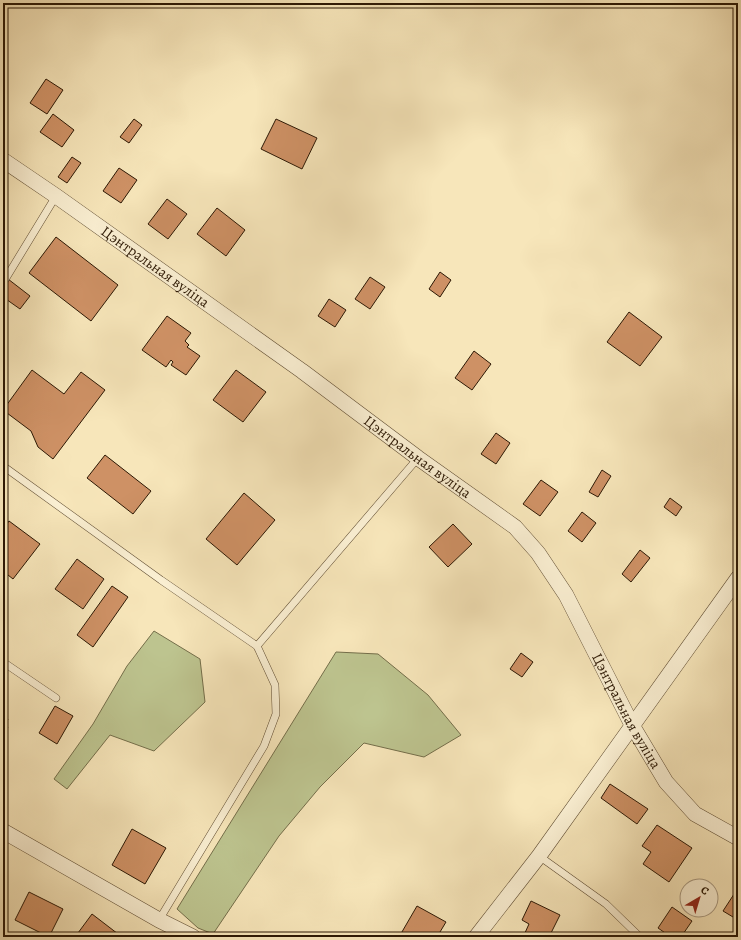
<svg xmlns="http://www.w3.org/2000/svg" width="741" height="940" viewBox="0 0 741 940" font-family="Alegreya,serif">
<rect width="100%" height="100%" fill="#f7e6ba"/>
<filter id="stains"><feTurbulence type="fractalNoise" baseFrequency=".005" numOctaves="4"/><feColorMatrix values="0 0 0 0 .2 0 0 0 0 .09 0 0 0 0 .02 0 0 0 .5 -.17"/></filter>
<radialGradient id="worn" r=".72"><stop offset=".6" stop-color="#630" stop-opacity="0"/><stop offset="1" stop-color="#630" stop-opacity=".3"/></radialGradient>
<!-- green -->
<g fill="#bdc48f" stroke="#746e4a">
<path d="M154 631 200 659 205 702 154 751 110 735 67 789 54 779 93 724 127 666Z"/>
<path d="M336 652 378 654 428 695 461 735 424 757 364 743 320 787 279 836 213 934 198 928 177 909Z"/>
</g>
<!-- building -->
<g fill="#ce9165" stroke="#2c1804">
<path d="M46 79 63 90 47 114 30 103Z"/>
<path d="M53 114 74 130 62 147 40 132Z"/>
<path d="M134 119 142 125 129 143 120 137Z"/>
<path d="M276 119 317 138 302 169 261 149Z"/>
<path d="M72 157 81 163 67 183 58 177Z"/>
<path d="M119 168 137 180 121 203 103 191Z"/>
<path d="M167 199 187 214 168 239 148 224Z"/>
<path d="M217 208 245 230 226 256 197 234Z"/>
<path d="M56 237 118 285 91 321 29 273Z"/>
<path d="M440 272 451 280 440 297 429 289Z"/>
<path d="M370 277 385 287 370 309 355 299Z"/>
<path d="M8 279 30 296 20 309 3 297V287Z"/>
<path d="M329 299 346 310 335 327 318 316Z"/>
<path d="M629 312 662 337 640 366 607 342Z"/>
<path d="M167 316 191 333 185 341 189 345 187 347 200 356 186 375 171 365 173 362 171 360 166 367 142 350Z"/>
<path d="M474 351 491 364 472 390 455 378Z"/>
<path d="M32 370 64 394 81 372 105 390 53 459 38 447 31 431 3 410Z"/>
<path d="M236 370 266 392 243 422 213 400Z"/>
<path d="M496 433 510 443 496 464 481 454Z"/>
<path d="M105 455 151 491 133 514 87 478Z"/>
<path d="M602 470 611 476 598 497 589 492Z"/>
<path d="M541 480 558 492 540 516 523 504Z"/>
<path d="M244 493 275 520 237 565 206 539Z"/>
<path d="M670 498 682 507 676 516 664 507Z"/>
<path d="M582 512 596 523 582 542 568 531Z"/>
<path d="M9 521 40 544 13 579 3 571V529Z"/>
<path d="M453 524 472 544 448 567 429 547Z"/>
<path d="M640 550 650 558 631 582 622 574Z"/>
<path d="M77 559 104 579 83 609 55 589Z"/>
<path d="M112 586 128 597 93 647 77 635Z"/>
<path d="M521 653 533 662 522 677 510 669Z"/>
<path d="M55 706 73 716 57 744 39 733Z"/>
<path d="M3 716 8 719 5 725 8 727 3 734Z"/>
<path d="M610 784 648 809 637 824 601 798Z"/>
<path d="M657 825 692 848 669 882 643 864 651 852 642 846Z"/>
<path d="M132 829 166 848 145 884 112 865Z"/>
<path d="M738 888V920L723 911Z"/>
<path d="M29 892 63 909 49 937 15 920Z"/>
<path d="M531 901 560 915 549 937H529L524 935 529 924 522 920Z"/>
<path d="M417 906 446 922 437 937H399Z"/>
<path d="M672 907 692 921 681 937H671L658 928Z"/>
<path d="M92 914 122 937H75Z"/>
</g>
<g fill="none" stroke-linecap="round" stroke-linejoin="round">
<defs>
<g id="lane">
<path d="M3 283 56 196"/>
<path d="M3 466 161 580 257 646 275 685 276 714 264 746 159 920"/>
<path d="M257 646 418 458"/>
<path d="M3 662 56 698"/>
<path d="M539 856 606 904 640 937"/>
</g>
<g id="street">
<path id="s1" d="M3 160 56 196 302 371 418 458 515 527 538 553 566 595 632 725 666 782 695 814 738 838"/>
<path d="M3 831 159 920 193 937"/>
<path d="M476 937 539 856 738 578"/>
</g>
</defs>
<!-- lane casing -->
<use href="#lane" stroke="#5f4c32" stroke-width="8"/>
<!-- street casing -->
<use href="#street" stroke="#5f4c32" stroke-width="16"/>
<!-- lane -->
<use href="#lane" stroke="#faefd2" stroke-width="7"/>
<!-- street -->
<use href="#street" stroke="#faefd2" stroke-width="15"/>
</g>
<g text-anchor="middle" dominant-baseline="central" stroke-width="3.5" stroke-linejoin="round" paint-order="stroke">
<!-- street labels -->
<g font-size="15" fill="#2c1804" stroke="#faefd2">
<text stroke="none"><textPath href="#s1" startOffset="186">Цэнтральная вуліца</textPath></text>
<text stroke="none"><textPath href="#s1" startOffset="510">Цэнтральная вуліца</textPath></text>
<text stroke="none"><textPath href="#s1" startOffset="846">Цэнтральная вуліца</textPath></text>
</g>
</g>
<!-- margin -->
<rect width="741" height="940" fill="none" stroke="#f7e6ba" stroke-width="16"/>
<rect x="4" y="4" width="733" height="932" fill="none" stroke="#2c1804" stroke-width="2"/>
<rect x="8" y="8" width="725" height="924" fill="none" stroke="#2c1804"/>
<!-- north arrow -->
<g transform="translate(699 898) rotate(38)"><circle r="19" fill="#faefd2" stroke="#a89980"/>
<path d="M0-3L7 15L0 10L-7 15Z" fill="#8f2418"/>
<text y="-6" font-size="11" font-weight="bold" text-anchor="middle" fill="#2c1804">С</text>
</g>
<rect width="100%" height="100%" filter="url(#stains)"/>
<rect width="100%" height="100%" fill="url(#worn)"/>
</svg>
